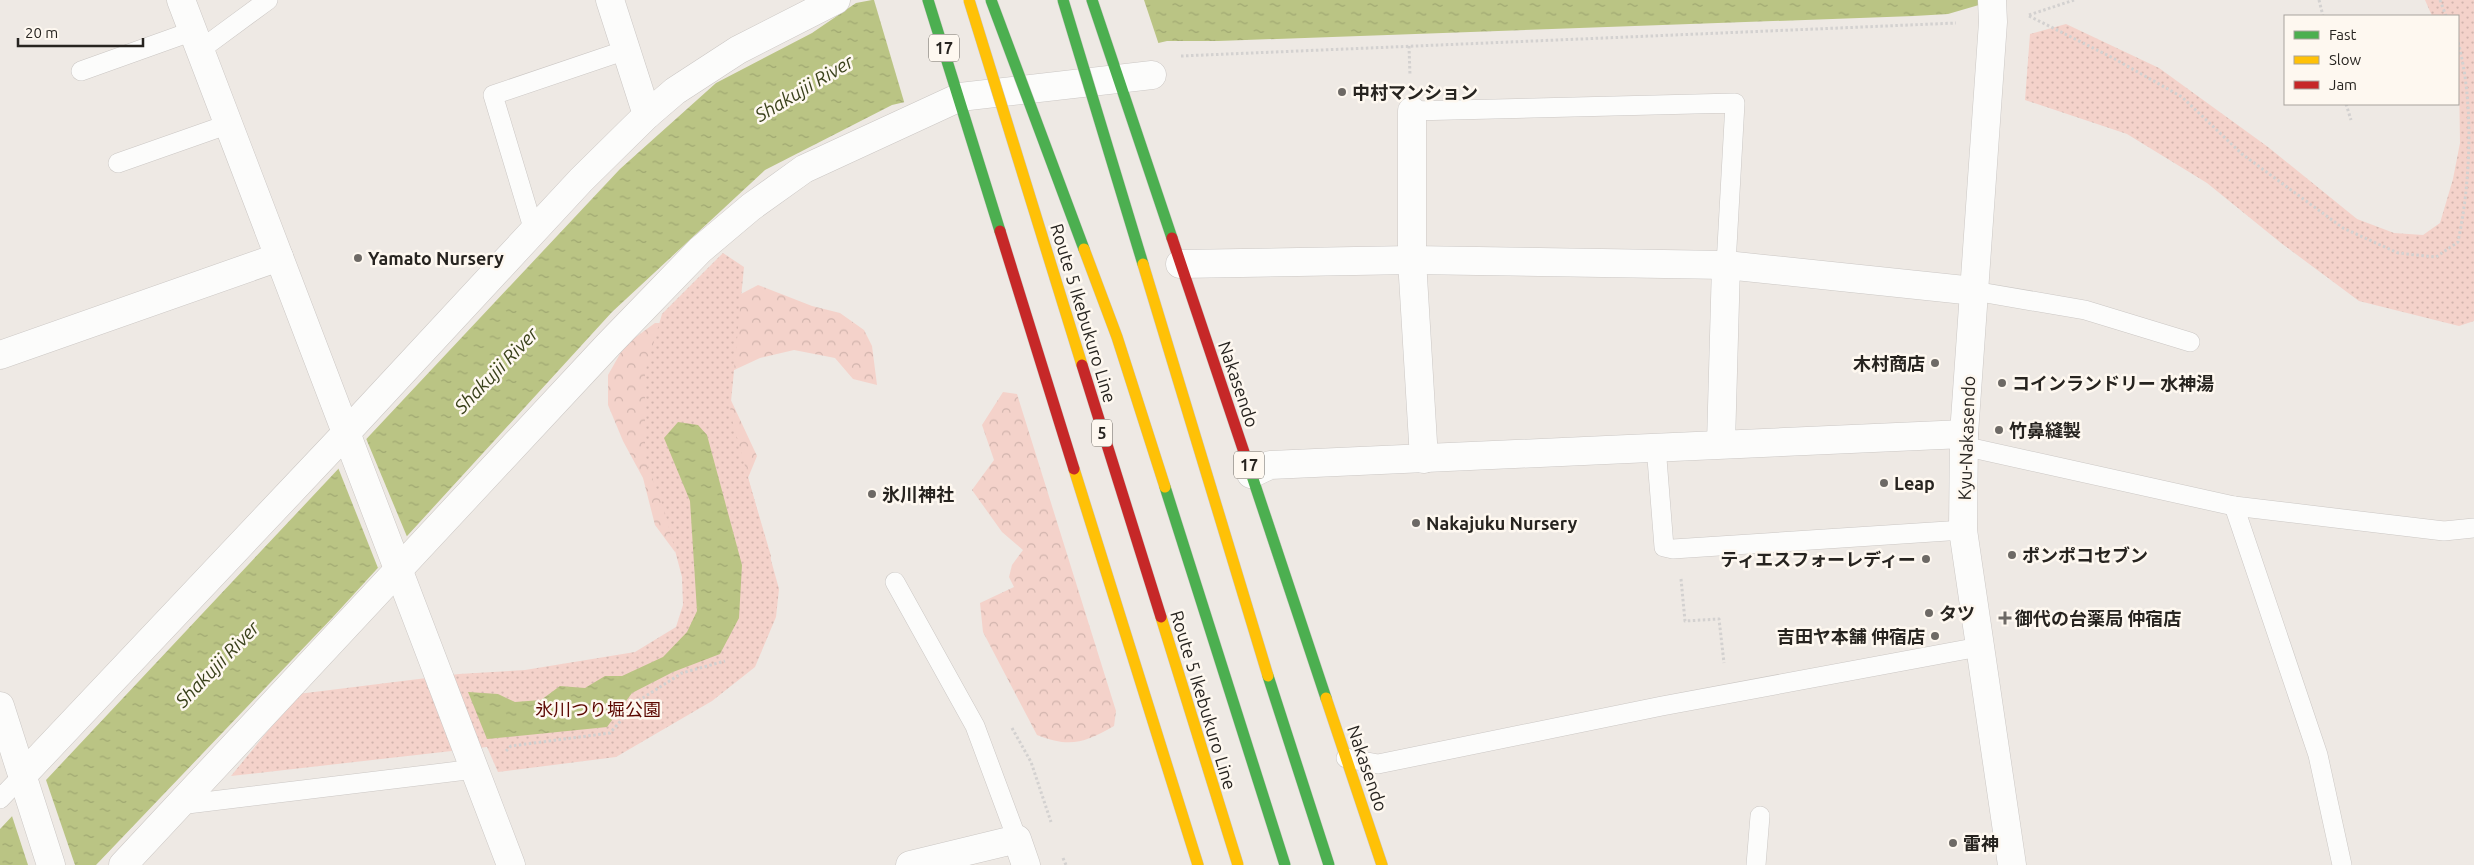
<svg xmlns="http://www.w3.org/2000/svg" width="2474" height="865" viewBox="0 0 2474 865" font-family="Ubuntu,'Noto Sans JP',sans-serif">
<defs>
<pattern id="forest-crowns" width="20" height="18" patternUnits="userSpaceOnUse" patternTransform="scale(1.25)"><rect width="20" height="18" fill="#f4d2ca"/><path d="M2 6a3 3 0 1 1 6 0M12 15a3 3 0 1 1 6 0" fill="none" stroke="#d1b4ad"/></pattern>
<pattern id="park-dots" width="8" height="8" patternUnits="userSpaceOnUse" patternTransform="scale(1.25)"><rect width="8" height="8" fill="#f4d2ca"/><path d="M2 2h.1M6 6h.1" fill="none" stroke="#d1b4ad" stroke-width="1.8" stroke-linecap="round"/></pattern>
<pattern id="water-ripples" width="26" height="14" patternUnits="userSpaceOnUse" patternTransform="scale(1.25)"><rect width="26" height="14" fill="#bac484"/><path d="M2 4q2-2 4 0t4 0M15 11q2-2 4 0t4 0" fill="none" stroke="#a0a872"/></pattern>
</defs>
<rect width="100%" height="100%" fill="#eee9e4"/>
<!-- forest -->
<g fill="url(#forest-crowns)">
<path d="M758 285 812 306 840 313 864 330 872 346 877 385 853 379 835 358 794 350 760 358 732 371 729 396 757 456 748 478 771 556 767 575 693 528 675 552 655 525 643 478 623 441 608 405V375L625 345 655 323H686Z"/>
<path d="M1003 392 1017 394 1116 711 1114 726C1084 743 1070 748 1037 735L983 632 980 603 1014 587 1009 577 1012 565 1023 550 1002 532 972 490 994 460 982 425Z"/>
</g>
<!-- park -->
<g fill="url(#park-dots)">
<path d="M2425 0H2474V321L2459 326 2359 301 2281 243 2207 183 2127 134 2025 100 2030 34 2066 24 2159 68 2268 147 2357 219 2394 233 2423 235 2440 223 2453 179 2460 143 2458 16H2432Z"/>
<path d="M723 253 744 267 730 412 779 589 776 617 755 667 712 701 616 757 498 772 487 747 231 776 298 694 459 674 525 670 635 652 676 627 683 605 682 577 664 509 645 459V372L662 314Z"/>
</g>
<!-- water -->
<g fill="url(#water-ripples)">
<path d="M872 0H1996L1948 14 1914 16 1218 41H1167L892 105 765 170 612 312 333 617 96 865H0V829L620 169 716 83 812 33 856 3Z"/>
<path d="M678 422 698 425 707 435 742 565 739 618 720 654 673 672 632 693 607 727 487 739 468 692 498 694 515 702 541 700 560 686 585 688 605 676H622L663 657 687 632 697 611 690 501 664 438Z"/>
</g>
<!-- pier -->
<g fill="#eee9e4">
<path d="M874 0H1144L1159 45 905 105Z"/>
<path d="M365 436 408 539 378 568 337 465Z"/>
<path d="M45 777 75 865H28L11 813Z"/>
</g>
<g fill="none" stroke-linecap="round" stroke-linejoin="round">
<defs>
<g id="lane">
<path d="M200 50 268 0"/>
<path d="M81 71 193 31"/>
<path d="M1412 111 1735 103 1726 265"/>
<path d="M118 163 229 124"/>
<path d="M534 231 493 95 626 50"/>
<path d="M1974 291 2085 310 2190 342"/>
<path d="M1656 446 1664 547 1673 549 1963 530"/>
<path d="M1963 446 2234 506 2444 531 2474 528"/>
<path d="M2234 506 2318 755 2342 865"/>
<path d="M895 582 975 726 1017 839"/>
<path d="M1346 758 1378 764 1662 706 1979 647"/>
<path d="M0 799 22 776"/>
<path d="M179 805 475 769"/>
<path d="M1756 865 1760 816"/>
</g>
<g id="street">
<path d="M181 0 511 865"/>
<path d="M610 0 647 115"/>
<path d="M1992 0 1993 22 1964 434 1963 530 2012 865"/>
<path d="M1412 111V260L1424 459"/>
<path d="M1180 264 1412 260 1726 265 1974 291"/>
<path d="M0 355 279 257"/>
<path d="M1721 443 1726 265"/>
<path d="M1251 474 1270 465C1501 456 1733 443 1964 434"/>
<path d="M0 706 51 865"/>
<path d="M22 776 347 432 581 180 647 115 675 91 738 50 836 0"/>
<path d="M123 865 608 345 700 250 751 207 804 169 960 97 1152 75"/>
<path d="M910 865 1017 839 1026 865"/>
</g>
<g id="fast">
<path d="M928 0 1000 231"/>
<path d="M1092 0 1172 238"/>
<path d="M1248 464 1326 698"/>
</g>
<g id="slow">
<path d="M1074 469 1198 865"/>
<path d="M1326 698 1382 865"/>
</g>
<g id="jam">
<path d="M1000 231 1074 469"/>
<path d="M1172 238 1248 464"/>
</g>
</defs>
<!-- lane casing -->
<use href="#lane" stroke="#cbc7c4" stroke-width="20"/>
<!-- street casing -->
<use href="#street" stroke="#cbc7c4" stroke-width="29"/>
<!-- fast casing -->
<use href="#fast" stroke="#cbc7c4" stroke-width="12"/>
<!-- slow casing -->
<use href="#slow" stroke="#cbc7c4" stroke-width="12"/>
<!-- jam casing -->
<use href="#jam" stroke="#cbc7c4" stroke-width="12"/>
<!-- path -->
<g stroke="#d3d1d0" stroke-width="3" stroke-dasharray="2.5 2.5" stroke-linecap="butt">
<path d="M2319 0 2323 16"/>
<path d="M2440 0 2446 16"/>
<path d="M2029 15 2074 0"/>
<path d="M2029 16 2113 58 2182 97 2242 154 2343 228 2398 253 2436 257 2458 242C2471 181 2474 101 2458 42"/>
<path d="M1409 46 1410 76"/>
<path d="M1181 56 1956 23"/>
<path d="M2346 104 2351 120"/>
<path d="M1681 579 1685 621 1719 619 1724 663"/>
<path d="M1012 728 1031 762 1051 822"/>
<path d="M506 751 511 746 610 733 638 701 682 673 725 661"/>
<path d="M1063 858 1066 865"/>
</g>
<!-- lane -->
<use href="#lane" stroke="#fcfcfb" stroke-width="19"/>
<!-- street -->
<use href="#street" stroke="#fcfcfb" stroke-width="28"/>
<!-- fast -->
<use href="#fast" stroke="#4caf50" stroke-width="11"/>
<!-- slow -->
<use href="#slow" stroke="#ffc107" stroke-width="11"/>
<!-- jam -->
<use href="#jam" stroke="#c62828" stroke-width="11"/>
<defs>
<g id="fast-bridge">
<path d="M991 0 1084 249"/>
<path d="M1063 0 1143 264"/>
<path d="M1165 487 1285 865"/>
<path d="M1268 676 1329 865"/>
</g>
<g id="slow-bridge">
<path d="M969 0 1082 365"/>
<path d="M1084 249 1117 337 1165 487"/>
<path d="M1143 264 1268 676"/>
<path d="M1161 617 1238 865"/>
</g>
<path id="jam-bridge" d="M1082 365 1161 617"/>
</defs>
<!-- fast-bridge casing -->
<use href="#fast-bridge" stroke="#cbc7c4" stroke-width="12" stroke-linecap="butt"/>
<!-- slow-bridge casing -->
<use href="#slow-bridge" stroke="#cbc7c4" stroke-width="12" stroke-linecap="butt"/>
<!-- jam-bridge casing -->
<use href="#jam-bridge" stroke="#cbc7c4" stroke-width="12" stroke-linecap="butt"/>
<!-- fast-bridge -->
<use href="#fast-bridge" stroke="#4caf50" stroke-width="11"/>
<!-- slow-bridge -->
<use href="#slow-bridge" stroke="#ffc107" stroke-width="11"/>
<!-- jam-bridge -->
<use href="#jam-bridge" stroke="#c62828" stroke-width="11"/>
</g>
<!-- markers -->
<g fill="#6d6965" stroke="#fef8f0" stroke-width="2">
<circle cx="1342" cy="92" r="5"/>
<circle cx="358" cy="258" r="5"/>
<circle cx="1935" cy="363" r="5"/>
<circle cx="2002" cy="383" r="5"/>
<circle cx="1999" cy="430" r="5"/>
<circle cx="1884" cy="483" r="5"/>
<circle cx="872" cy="494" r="5"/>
<circle cx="1416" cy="523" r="5"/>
<circle cx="2012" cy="555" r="5"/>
<circle cx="1926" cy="559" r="5"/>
<circle cx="1929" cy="613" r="5"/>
<path d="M2002.5 610.5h5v5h5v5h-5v5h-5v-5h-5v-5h5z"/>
<circle cx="1935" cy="636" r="5"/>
<circle cx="1953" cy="843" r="5"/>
</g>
<g text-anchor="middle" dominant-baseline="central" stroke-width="5" stroke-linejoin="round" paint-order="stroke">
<!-- shield labels -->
<g fill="#fef8f0" stroke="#68645e" stroke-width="1">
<rect x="929" y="34.5" width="30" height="27" rx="4"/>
<rect x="1092" y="419.5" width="20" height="27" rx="4"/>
<rect x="1234" y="451.5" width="30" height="27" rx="4"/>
</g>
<g font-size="16" font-weight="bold" fill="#272420">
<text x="944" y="48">17</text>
<text x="1102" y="433">5</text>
<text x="1249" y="465">17</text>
</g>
<!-- poi labels -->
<g font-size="18" font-weight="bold" fill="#272420" stroke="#fef8f0" text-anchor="start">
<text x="1352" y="92">中村マンション</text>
<text x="368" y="258">Yamato Nursery</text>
<text x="1925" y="363" text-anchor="end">木村商店</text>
<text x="2012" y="383">コインランドリー 水神湯</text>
<text x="2009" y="430">竹鼻縫製</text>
<text x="1894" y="483">Leap</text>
<text x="882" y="494">氷川神社</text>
<text x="1426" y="523">Nakajuku Nursery</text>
<text x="2022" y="555">ポンポコセブン</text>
<text x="1916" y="559" text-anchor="end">ティエスフォーレディー</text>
<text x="1939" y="613">タツ</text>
<text x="2015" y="618">御代の台薬局 仲宿店</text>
<text x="1925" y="636" text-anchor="end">吉田ヤ本舗 仲宿店</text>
<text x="1963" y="843">雷神</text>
</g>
<!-- street labels -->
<g font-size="18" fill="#272420" stroke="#fef8f0">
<text transform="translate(1084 313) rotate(73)">Route 5 Ikebukuro Line</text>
<text transform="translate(1239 384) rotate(71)">Nakasendo</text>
<text transform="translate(1966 438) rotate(-88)">Kyu-Nakasendo</text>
<text transform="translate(1204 700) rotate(73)">Route 5 Ikebukuro Line</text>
<text transform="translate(1368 768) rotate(71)">Nakasendo</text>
</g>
<!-- park labels -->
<g font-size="18" fill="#5b0700" stroke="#fef8f0">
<text x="598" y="709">氷川つり堀公園</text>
</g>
<!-- water labels -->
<g font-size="19" font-style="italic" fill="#3a411b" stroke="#fef8f0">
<text transform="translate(804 88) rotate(-31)">Shakujii River</text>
<text transform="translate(496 370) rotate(-46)">Shakujii River</text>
<text transform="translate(217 664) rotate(-46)">Shakujii River</text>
</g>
</g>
<!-- legend -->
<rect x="2284" y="15" width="175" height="90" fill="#fef8f0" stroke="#a8a39d"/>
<rect x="2294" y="31" width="25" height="8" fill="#4caf50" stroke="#a8a39d"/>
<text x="2329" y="40" font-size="15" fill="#272420">Fast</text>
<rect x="2294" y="56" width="25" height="8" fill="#ffc107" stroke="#a8a39d"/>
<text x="2329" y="65" font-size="15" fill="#272420">Slow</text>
<rect x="2294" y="81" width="25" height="8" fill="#c62828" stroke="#a8a39d"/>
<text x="2329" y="90" font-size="15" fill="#272420">Jam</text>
<!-- scale -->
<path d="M18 38v8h125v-8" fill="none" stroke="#272420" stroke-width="2.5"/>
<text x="25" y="38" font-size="15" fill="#272420" stroke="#fef8f0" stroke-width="4" paint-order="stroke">20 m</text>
</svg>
